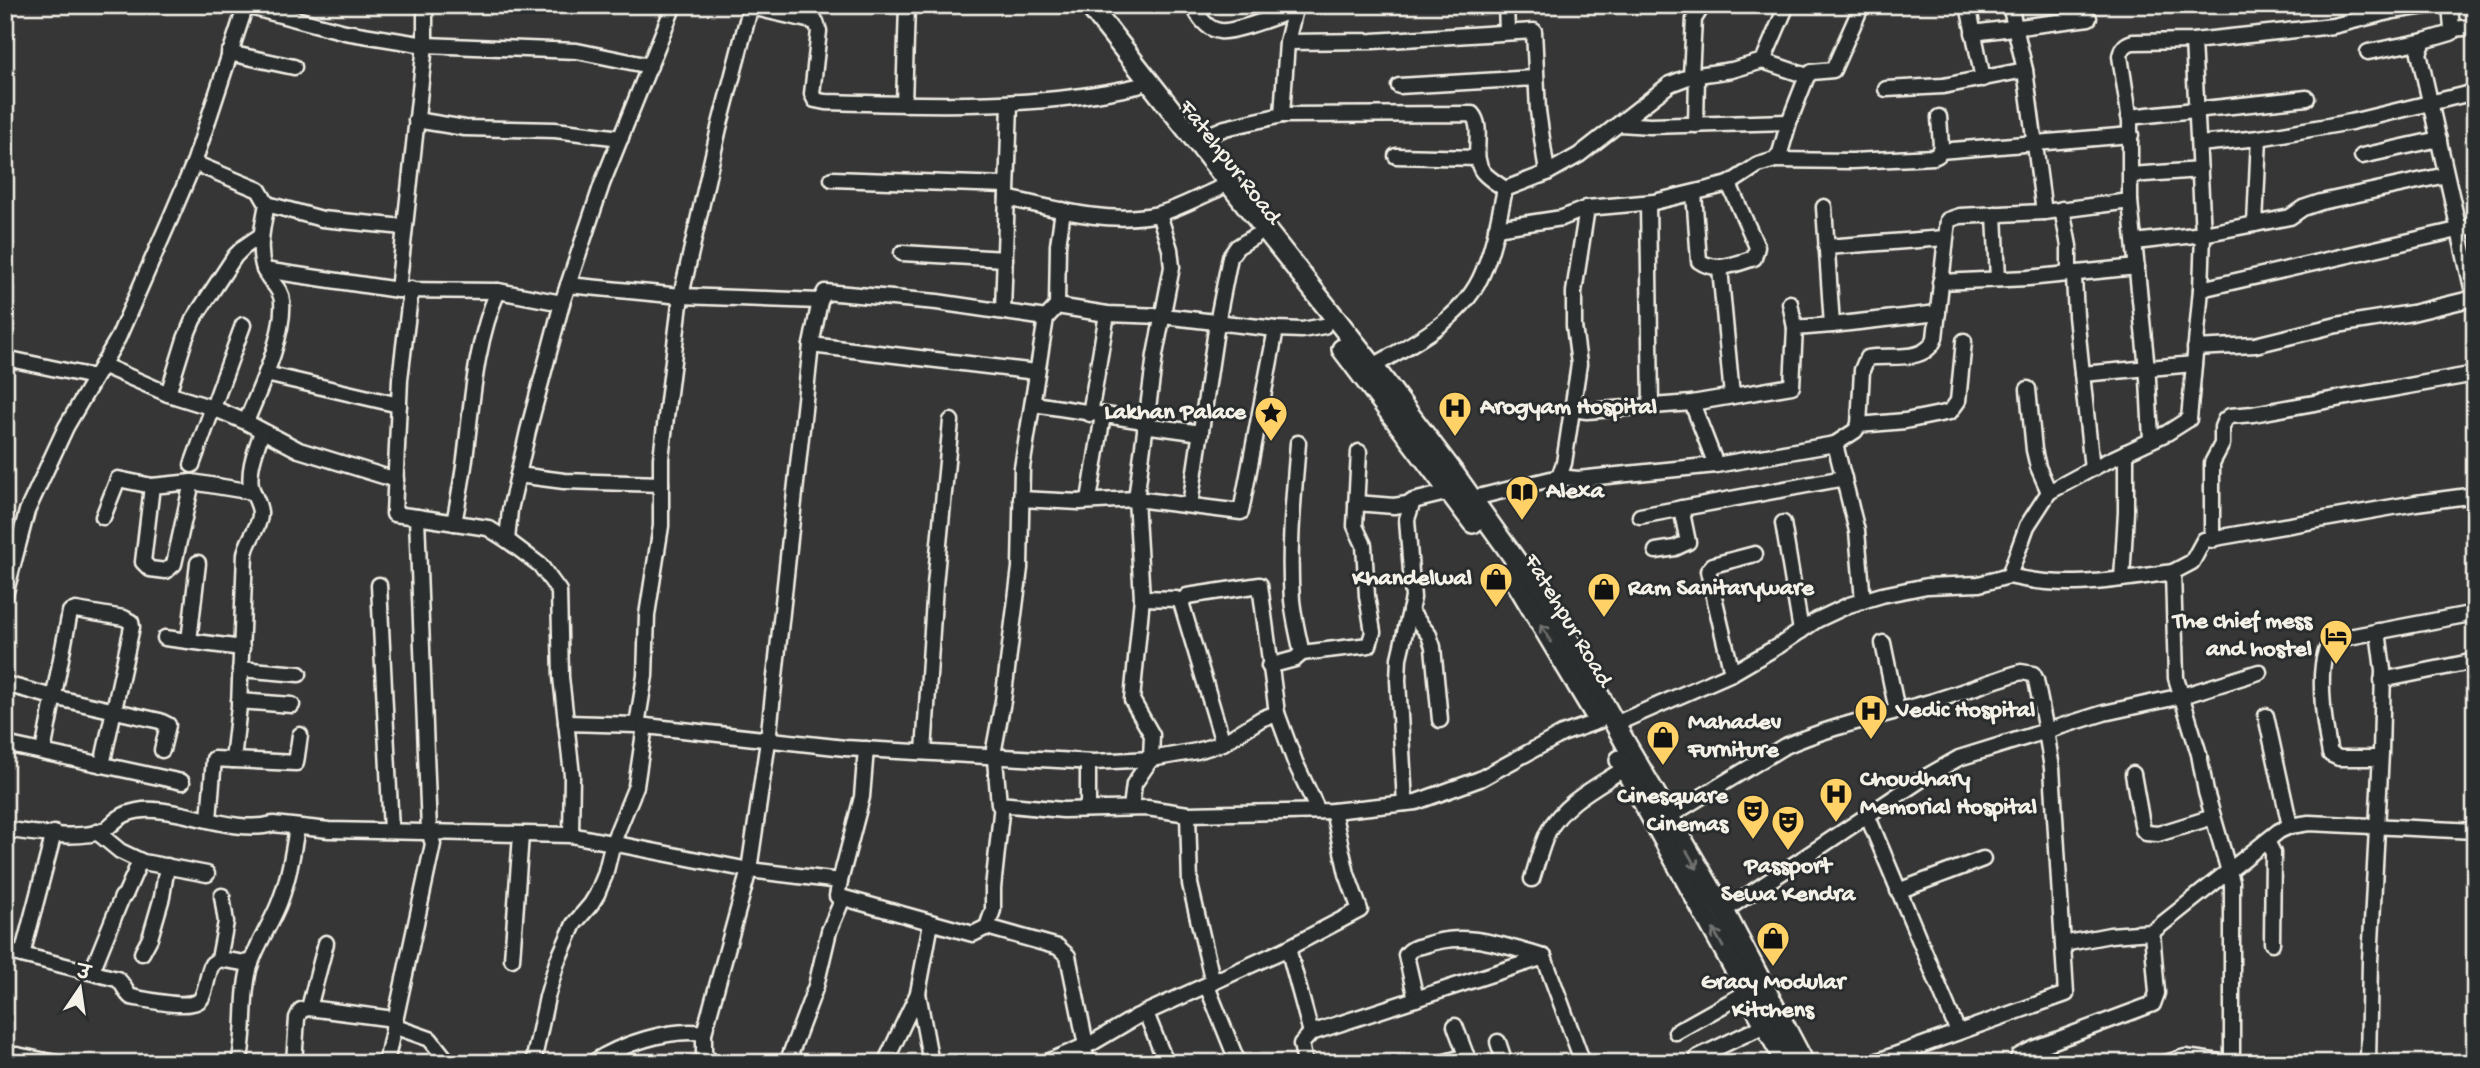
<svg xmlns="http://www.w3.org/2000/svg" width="2480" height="1068" viewBox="0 0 2480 1068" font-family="'Gochi Hand','Playpen Sans Deva',sans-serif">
<rect width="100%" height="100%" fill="#373636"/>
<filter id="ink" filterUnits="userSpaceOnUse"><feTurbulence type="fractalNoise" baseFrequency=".0143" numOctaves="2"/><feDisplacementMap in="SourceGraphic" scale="14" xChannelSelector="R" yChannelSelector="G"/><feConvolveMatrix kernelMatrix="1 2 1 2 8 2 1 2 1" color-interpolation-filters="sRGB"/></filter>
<g filter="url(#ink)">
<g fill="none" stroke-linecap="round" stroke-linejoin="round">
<defs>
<g id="street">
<path d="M1193 5C1199 17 1206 29 1220 31 1234 33 1279 15 1294 10"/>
<path d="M1506 5 1507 31"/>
<path d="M1968 5 1983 79"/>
<path d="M2010 5 2025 70 2044 212"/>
<path d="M2450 5 2452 29 2451 33 2424 41 2419 53 2475 301"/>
<path d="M246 6 345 32 425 45 577 51 650 66"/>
<path d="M751 7 816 22 819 31 812 94 815 100 825 102C930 105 1035 109 1138 86"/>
<path d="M2452 29 2475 27"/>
<path d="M1973 33 2089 18"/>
<path d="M1287 42 1373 41 1534 31 1538 111 1547 173"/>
<path d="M2368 52 2424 41"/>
<path d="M229 53 294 67"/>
<path d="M1763 61 1807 76"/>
<path d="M1691 76 1694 19 1703 5"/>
<path d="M1399 86 1535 78"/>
<path d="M1886 89 1943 86 2025 70"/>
<path d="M904 104 907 5"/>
<path d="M1282 115 1472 114C1485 129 1470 155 1483 172 1489 179 1498 184 1505 189"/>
<path d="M2129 117 2307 98"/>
<path d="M416 120 465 128 555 130 621 138"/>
<path d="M1620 124 1650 126 1789 122"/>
<path d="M1696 125 1697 75"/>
<path d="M1194 141 1225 128 1282 115 1287 42 1296 5"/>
<path d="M2199 144 2259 138"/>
<path d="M1940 151 2131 135"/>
<path d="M1396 156 1477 158"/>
<path d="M2362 156 2439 139"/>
<path d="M1775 160 1852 161 1934 157 1938 155 1941 146 1939 117"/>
<path d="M194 163 259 190 267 204C263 225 257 248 264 269 268 281 281 287 282 301 285 336 259 390 246 422"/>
<path d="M2131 175 2200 170"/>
<path d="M832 179 1006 185"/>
<path d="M1694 193 1699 261C1716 273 1736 264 1754 258L1757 247 1729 184"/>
<path d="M1007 198C1056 209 1108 225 1158 214 1178 209 1199 197 1218 189"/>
<path d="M1648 203 1651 405"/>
<path d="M267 204 322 219 404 227"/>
<path d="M2062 209 2069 246V270L2074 277 2076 316 2092 469"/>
<path d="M1995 214 1998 279"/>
<path d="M2255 224 2290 217 2303 208 2321 202 2446 175"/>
<path d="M1496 228 1562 218 1587 208"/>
<path d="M2135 242 2203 234 2255 224 2259 138 2351 122 2475 92V97"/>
<path d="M1826 247 1945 238"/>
<path d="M902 253 1005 259"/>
<path d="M1720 268 1732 396"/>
<path d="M264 270 398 290 498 291 562 303"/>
<path d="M1940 282 2028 278 2137 267"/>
<path d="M568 285 681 296 820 301"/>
<path d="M2201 289 2475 226"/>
<path d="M398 290 425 45V5"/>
<path d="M1790 303 1795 328"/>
<path d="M1057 306 1058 245 1063 210"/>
<path d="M1003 311 1010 104"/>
<path d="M1832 325 1938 313"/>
<path d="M1324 326 1302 330 1276 329 1163 316 1107 314 1057 306 1046 318 1022 468 1020 568 1003 701 994 749 999 804 1063 810 1147 808 1188 814 1333 811 1416 802 1480 779 1562 734 1599 721"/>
<path d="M811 345 1036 372"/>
<path d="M2195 348 2255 345 2337 325 2412 313 2474 298"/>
<path d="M5 358 94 377"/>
<path d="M102 365 168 394 213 408 246 422 299 450 396 480"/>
<path d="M1365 371C1408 345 1463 322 1483 272 1494 246 1499 217 1505 189L1547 173 1579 155 1670 84 1691 76 1732 70 1763 61 1787 5"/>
<path d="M266 374 399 405"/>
<path d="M2082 374 2194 364"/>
<path d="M2028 389 2034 450 2038 467 2049 492"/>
<path d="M168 394 185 339 193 320 235 256 244 247 260 236"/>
<path d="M1692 403 1716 465"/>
<path d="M1034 404 1144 421"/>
<path d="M1571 409 1587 411 1692 403 1792 386 1795 328 1832 325 1824 207"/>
<path d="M1090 414 1107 314"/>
<path d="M1144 425 1201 433"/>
<path d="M1859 425 1905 421 1950 412 1958 401 1964 341"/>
<path d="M2151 440 2148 379 2130 201V121L2120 56C2122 48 2125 44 2133 42L2193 41 2333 26 2393 11 2432 5"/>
<path d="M1835 444 1857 531 1863 601"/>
<path d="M192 465 243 325"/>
<path d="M518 475 564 481 661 484"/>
<path d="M1559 477 1578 479 1716 465 1835 444 1855 431 1859 425 1862 370 1867 358C1889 354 1926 364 1935 338L1948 220 1960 216 2044 212 2130 201"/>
<path d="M152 486 143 562 150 569 166 571 174 564 192 482"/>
<path d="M1021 499 1079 502 1089 500 1103 415"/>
<path d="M1462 501 1559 477 1564 463 1579 364 1574 326V292L1587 208 1654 202 1729 184 1758 165 1775 160 1780 153 1789 122 1807 76 1812 72 1833 70 1862 5"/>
<path d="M1079 502 1136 499 1241 512 1276 329"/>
<path d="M1356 503 1394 506 1413 503"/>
<path d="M1190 505 1217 323 1230 257 1237 247 1255 236"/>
<path d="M1640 516 1844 478"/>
<path d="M103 517 118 479 152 486 192 482 253 492"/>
<path d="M417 517 488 528 507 540 540 565 559 591 561 677 572 775 571 835"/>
<path d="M454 523C458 502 462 481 465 459 472 403 475 343 498 291"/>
<path d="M1783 523 1801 631"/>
<path d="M507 540 510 510 528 431 562 303 602 184 674 5"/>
<path d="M2212 540V463L2222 444V427L2225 420 2230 416 2253 414 2475 374"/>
<path d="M1656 551 1675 548 1688 542 1681 508"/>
<path d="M2009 576C2066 590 2117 580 2173 572"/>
<path d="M2122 579 2126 512V452"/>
<path d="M379 585 391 831"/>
<path d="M5 595 27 511 66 427 118 338 171 217 194 163 246 5"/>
<path d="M1142 598 1176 599 1181 602 1223 743"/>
<path d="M1181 602 1187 596 1260 585 1277 713"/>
<path d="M1410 611 1429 635 1433 647 1440 720"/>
<path d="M165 638 242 648"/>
<path d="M189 641 198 563"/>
<path d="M1883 643 1897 711"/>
<path d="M1302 653 1369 645 1373 632 1367 596 1364 545 1355 526 1359 452"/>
<path d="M1269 666 1295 659 1302 653C1298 636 1294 618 1292 600 1288 548 1294 494 1298 443"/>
<path d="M240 669 299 674"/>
<path d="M1732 673 1708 571 1713 565 1755 554"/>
<path d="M2382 680 2475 661"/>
<path d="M5 684 53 697 160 721 168 725 162 750"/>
<path d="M239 701 292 705"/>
<path d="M2266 716 2290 826"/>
<path d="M566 723 637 725 845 748 1094 762 1151 759 1197 751 1223 743 1261 719 1277 713 1295 762 1318 811"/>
<path d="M1615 724 1732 673 1780 645 1817 620 1849 605 1882 595 1927 586 1979 584 2009 576 2027 526 2049 492 2099 465 2167 433 2189 419 2201 289 2203 234 2193 41"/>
<path d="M637 725 645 676 647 615 661 526V458L681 296 719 128 751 5"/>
<path d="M5 744 182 782"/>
<path d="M43 752 70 612 76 610 124 618 131 622 132 627 102 765"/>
<path d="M924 752 935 585 951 421"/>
<path d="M2380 758H2339L2330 754C2325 729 2313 657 2333 640L2475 613"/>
<path d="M233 760 296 763 300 735"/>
<path d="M2133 774 2143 830 2146 833 2158 834 2213 817"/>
<path d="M1405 803 1398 680 1399 658 1413 598 1407 519 1413 501 1450 492"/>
<path d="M1131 808 1134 784 1151 759 1152 735 1132 700 1142 598 1136 499 1155 355 1172 267 1170 249 1159 214"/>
<path d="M1088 809V762"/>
<path d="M1188 814 1190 884 1213 983"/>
<path d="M1668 817 1783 747C1828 727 1876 717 1923 704 1956 695 1988 682 2021 672L2033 674 2036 680 2046 731 1959 758 1922 779 1724 911"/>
<path d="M1868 817 1958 1032"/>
<path d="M209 819 214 759 233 760 239 706 245 554C247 540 261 525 260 513 260 504 253 495 251 486 248 467 257 448 262 431"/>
<path d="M5 829C28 833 81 840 102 831 108 829 113 822 119 818 129 811 144 809 155 810 191 812 238 834 273 824L329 830 571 835 749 870 840 881 837 896 973 934 987 927 993 910V888L1002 804"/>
<path d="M97 832 120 851 143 862 207 874"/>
<path d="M2267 841 2273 853 2272 943"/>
<path d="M1532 879C1537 864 1541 846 1548 832 1564 802 1598 786 1625 768"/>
<path d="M840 881 862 797 866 749"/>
<path d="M1898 891 1983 859"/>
<path d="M987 927 1058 947 1068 956 1086 1045"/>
<path d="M2063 944 2110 935 2152 932"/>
<path d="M1288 948 1311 1033"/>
<path d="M142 953 150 938 162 897 167 866"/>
<path d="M5 955 6 951 22 955 117 979C125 984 124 992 131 997 144 999 196 1012 202 997 207 987 207 975 212 964L219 959 251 964"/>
<path d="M22 955 54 833"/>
<path d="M1544 957 1583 1063"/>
<path d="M219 959 226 922 222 896"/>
<path d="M512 959 521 835"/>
<path d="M92 971 122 897 125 895 140 861"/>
<path d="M1207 986 1238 1063"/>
<path d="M918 993 931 1063"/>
<path d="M1416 999 1406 955C1411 948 1417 947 1425 945 1466 930 1504 946 1544 957"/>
<path d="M309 1008 326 943"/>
<path d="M1146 1013 1166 1063"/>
<path d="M393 1026 430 1039 449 1063"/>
<path d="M1455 1026 1469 1063"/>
<path d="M1676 1032 1747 992"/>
<path d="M1498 1042 1505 1063"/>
<path d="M1082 1047 1089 1063"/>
<path d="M1698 1057 1765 1025"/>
<path d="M15 1063 17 1055 56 1063"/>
<path d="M239 1063C247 1031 241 997 250 966 257 943 272 923 280 901 289 877 293 852 297 827"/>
<path d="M294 1063 297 1018 301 1010 309 1008 394 1019"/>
<path d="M386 1063 433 844 429 831 417 517 394 514 400 379 411 289"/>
<path d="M533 1063 547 997 557 962 574 924 591 904 597 894 605 875 613 842 636 786 645 726"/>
<path d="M592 1063C621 1044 670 1028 704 1033"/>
<path d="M713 1063 704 1054V1033L749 870 768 741 811 345 820 301 825 292 937 302 1046 318"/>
<path d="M787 1063 816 986 829 931 843 898"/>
<path d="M885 1063 918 993 931 923"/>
<path d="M1045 1063 1092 1043 1136 1017 1286 949 1360 910 1347 874 1333 811"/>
<path d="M1305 1063 1301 1044 1311 1033 1544 957"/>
<path d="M1442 1063 1467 1056"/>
<path d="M1872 1063 2066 994 2052 768 2046 731 2104 713 2182 696 2259 672"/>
<path d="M2017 1063 2019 1056 2035 1048 2153 1004 2157 993 2152 932 2279 831 2290 826 2309 823 2475 831"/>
<path d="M2165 1063 2185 1057 2228 1063"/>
<path d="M2232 1063V882L2206 792 2199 754 2176 678 2173 572 2192 562 2204 540 2416 503 2475 495"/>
<path d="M2368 1063 2370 961 2381 753 2383 670 2378 631"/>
</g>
<g id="secondary">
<path d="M1089 5 1373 366 1455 475 1556 617 1626 744 1724 911 1804 1063"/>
<path d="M1342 349 1473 523"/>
<path d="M1510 572 1597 718"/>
<path d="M1620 760 1786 1063"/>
</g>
</defs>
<!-- street casing -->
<use href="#street" stroke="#f4f1e8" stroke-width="19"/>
<!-- secondary casing -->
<use href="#secondary" stroke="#f4f1e8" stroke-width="24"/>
<!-- street -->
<use href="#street" stroke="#2a2d2e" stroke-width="14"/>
<!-- secondary -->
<use href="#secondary" stroke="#2a2d2e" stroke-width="19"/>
</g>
<!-- one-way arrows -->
<defs><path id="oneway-shaft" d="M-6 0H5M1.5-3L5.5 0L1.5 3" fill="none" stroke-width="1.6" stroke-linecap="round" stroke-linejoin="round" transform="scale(1.75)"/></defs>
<g stroke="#71726f">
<use href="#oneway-shaft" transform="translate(1546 633) rotate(-121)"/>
<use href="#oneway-shaft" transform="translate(1692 860) rotate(60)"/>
<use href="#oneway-shaft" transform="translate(1718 938) rotate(-119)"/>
</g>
</g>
<!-- icons -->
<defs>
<symbol id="hospital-pin" viewBox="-11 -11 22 30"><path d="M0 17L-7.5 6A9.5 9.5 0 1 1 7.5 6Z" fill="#ffd166" stroke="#2a2d2e"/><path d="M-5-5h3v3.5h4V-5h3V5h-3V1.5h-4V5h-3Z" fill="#111"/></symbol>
<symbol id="sight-pin" viewBox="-11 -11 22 30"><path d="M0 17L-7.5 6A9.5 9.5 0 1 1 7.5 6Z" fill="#ffd166" stroke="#2a2d2e"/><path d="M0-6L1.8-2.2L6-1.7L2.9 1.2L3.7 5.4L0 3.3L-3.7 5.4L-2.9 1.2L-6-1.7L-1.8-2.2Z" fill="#111"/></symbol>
<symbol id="library-pin" viewBox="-11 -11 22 30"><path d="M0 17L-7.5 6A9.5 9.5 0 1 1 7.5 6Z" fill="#ffd166" stroke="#2a2d2e"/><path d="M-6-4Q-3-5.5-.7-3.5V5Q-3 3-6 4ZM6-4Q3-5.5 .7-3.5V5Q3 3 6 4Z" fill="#111"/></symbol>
<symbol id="shop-pin" viewBox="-11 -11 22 30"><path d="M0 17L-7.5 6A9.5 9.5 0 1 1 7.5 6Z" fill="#ffd166" stroke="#2a2d2e"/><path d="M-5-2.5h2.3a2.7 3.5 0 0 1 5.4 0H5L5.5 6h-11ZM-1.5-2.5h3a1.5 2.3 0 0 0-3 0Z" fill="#111"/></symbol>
<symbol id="hotel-pin" viewBox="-11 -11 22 30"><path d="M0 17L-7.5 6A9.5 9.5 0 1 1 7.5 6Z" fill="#ffd166" stroke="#2a2d2e"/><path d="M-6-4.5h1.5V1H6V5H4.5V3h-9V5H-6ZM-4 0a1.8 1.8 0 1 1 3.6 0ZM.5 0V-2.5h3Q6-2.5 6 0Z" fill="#111"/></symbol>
<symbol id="theatre-pin" viewBox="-11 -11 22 30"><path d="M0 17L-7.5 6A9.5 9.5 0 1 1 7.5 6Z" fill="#ffd166" stroke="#2a2d2e"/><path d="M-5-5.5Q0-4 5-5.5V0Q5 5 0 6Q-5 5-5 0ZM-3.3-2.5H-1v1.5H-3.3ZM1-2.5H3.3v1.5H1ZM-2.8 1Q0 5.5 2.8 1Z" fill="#111"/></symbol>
</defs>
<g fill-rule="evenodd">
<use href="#hospital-pin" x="1436" y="389" width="38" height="52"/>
<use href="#sight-pin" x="1252" y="394" width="38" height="52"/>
<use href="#library-pin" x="1503" y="473" width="38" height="52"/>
<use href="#shop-pin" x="1477" y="560" width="38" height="52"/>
<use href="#shop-pin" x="1585" y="570" width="38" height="52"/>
<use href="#hotel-pin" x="2317" y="617" width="38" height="52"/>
<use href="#hospital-pin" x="1852" y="692" width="38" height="52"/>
<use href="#shop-pin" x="1644" y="718" width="38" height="52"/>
<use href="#hospital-pin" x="1817" y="775" width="38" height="52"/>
<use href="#theatre-pin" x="1734" y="792" width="38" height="52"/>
<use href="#theatre-pin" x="1769" y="803" width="38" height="52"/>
<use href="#shop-pin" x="1754" y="919" width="38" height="52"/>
</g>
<g text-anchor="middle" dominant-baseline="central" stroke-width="6" stroke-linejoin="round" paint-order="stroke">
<!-- street labels -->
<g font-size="24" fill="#f4f1e8" stroke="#2a2d2e">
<text transform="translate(1229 163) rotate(52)">Fatehpur Road</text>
<text transform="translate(1567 621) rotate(59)">Fatehpur Road</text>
</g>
<!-- poi labels -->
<g font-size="24" font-weight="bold" fill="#f4f1e8" stroke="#2a2d2e" text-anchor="start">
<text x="1480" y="408">Arogyam Hospital</text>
<text x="1246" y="413" text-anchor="end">Lakhan Palace</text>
<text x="1546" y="492">Alexa</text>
<text x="1472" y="579" text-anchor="end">Khandelwal</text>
<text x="1628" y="589">Ram Sanitaryware</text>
<text x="2312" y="622" text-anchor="end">The chief mess<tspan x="2312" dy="28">and hostel</tspan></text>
<text x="1896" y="711">Vedic Hospital</text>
<text x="1688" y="723">Mahadev<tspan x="1688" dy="28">Furniture</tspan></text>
<text x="1860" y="780">Choudhary<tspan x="1860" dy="28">Memorial Hospital</tspan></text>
<text x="1728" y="797" text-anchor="end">Cinesquare<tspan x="1728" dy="28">Cinemas</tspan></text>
<text x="1788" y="867" text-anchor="middle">Passport<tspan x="1788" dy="28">Sewa Kendra</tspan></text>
<text x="1773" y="983" text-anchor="middle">Gracy Modular<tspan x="1773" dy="28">Kitchens</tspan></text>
</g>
</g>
<!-- margin -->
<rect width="2480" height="1068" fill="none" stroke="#2a2d2e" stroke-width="28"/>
<rect x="14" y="14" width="2452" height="1040" fill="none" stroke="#f4f1e8" stroke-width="2.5" filter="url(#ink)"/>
<!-- north arrow -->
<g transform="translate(80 988) rotate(13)" stroke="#2a2d2e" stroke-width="5" paint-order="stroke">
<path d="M0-5L12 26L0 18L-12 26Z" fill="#f4f1e8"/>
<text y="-10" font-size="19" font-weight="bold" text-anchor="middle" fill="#f4f1e8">उ</text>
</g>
</svg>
